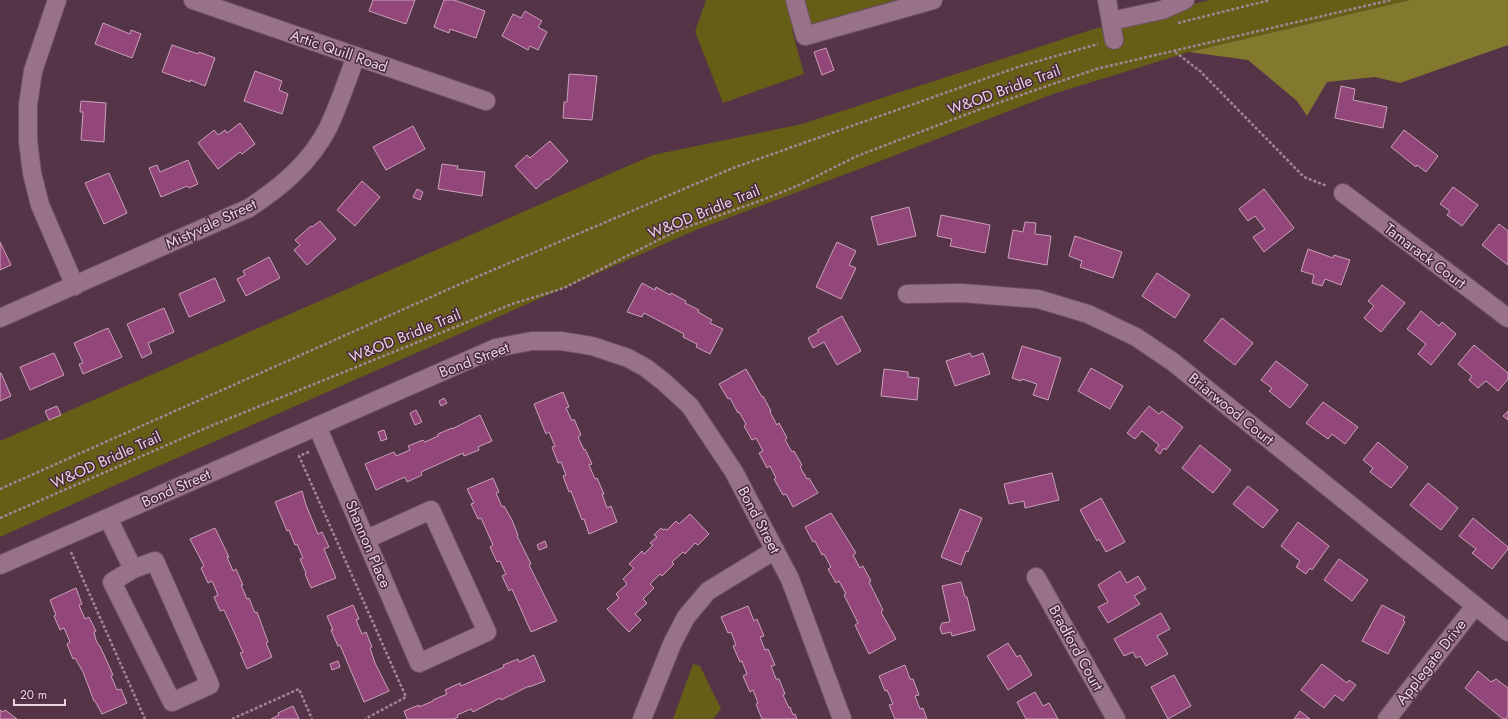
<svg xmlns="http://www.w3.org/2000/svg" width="1508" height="719" viewBox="0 0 1508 719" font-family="Jost,sans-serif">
<rect width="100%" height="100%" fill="#553448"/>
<!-- green -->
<g fill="#665d16">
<path d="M706 0H895L792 30 804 74 723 103 695 32Z"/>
<path d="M1210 0H1410L1189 52 1053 94 870 165 696 230 120 483 0 537V441L653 155 802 124 1094 29Z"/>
<path d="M693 664 700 666 721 709 713 719H673Z"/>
</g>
<!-- forest -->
<path fill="#82782e" d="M1410 0H1508V45L1400 83 1375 77 1327 82 1307 116 1297 101 1248 60 1189 52Z"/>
<!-- building -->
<g fill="#924679" stroke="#caa1b9">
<path d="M373 0H415L406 24 369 11Z"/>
<path d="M444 0H454L485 11 476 38 450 29 449 33 434 27Z"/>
<path d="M525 11 542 21 538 27 547 32 538 50 530 46 528 50 502 36 513 14 521 18Z"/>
<path d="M103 23 130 34 131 30 141 34 132 58 95 44Z"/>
<path d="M172 45 198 54 199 52 215 58 205 86 190 80V82L162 72Z"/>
<path d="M826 48 834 70 822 75 814 52Z"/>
<path d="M255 71 282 81 279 90 288 94 282 114 244 101Z"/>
<path d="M569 74 597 76 592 120 563 118 564 102H567Z"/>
<path d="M1341 86 1355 89 1353 100 1387 107 1383 128 1335 118Z"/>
<path d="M81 101 106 103 104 142 81 140 83 112H80Z"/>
<path d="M240 123 255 144 242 154 240 152 218 169 198 143 214 130 218 135 225 130 227 133Z"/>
<path d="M413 126 425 149 386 170 373 147Z"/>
<path d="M1404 130 1438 156 1426 172 1417 165 1416 167 1391 147Z"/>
<path d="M550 141 568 161 548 180 547 179 536 189 515 166 527 155 530 158Z"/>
<path d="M188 160 198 184 189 188 187 186 161 197 149 168 157 165 160 172Z"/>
<path d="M442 164 458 166 457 169 485 172 482 196 438 189Z"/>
<path d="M109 173 127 213 104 224 85 183Z"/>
<path d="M362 181 380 197 355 226 337 210Z"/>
<path d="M1453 187 1478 205 1462 226 1447 215 1450 211 1440 204Z"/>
<path d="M417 189 423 192 420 200 413 197Z"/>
<path d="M1264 189 1294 228 1264 252 1253 237 1265 229 1255 216 1248 221 1239 209Z"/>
<path d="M909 207 916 236 878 245 871 217Z"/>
<path d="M941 215 990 225 985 253 950 246 952 239 937 236Z"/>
<path d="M320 221 336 239 307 265 294 250 300 245 295 240 311 226 312 227Z"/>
<path d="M1025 222 1036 223 1035 234 1051 236 1047 265 1008 258 1013 230 1023 232Z"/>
<path d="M1499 224 1508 231V265L1482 245Z"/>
<path d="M1075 236 1122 252 1113 278 1080 267 1082 261 1069 256Z"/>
<path d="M0 242 11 265 0 270Z"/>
<path d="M837 242 856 251 849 265 856 268 841 299 816 287Z"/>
<path d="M1308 249 1333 258 1334 255 1350 260 1341 285 1325 279 1322 286 1312 283 1314 275 1301 271Z"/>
<path d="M269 257 280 278 246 296 237 279 245 275 243 271Z"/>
<path d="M1157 273 1190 295 1175 318 1142 296Z"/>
<path d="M215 278 225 301 189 317 179 294Z"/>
<path d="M642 283 655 290 656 287 670 295 671 293 686 301 685 303 699 310 698 312 712 320 710 323 723 329 710 354 696 347 697 344 683 337 684 334 644 313 642 317 627 312Z"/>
<path d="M1382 285 1405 303 1381 332 1364 318 1374 306 1368 301Z"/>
<path d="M164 308 174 332 148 343 152 353 142 358 127 324Z"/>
<path d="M1421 311 1439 326 1442 322 1456 334 1431 365 1418 354 1426 344 1407 329Z"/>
<path d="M842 316 861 351 837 365 824 342 813 348 808 338 819 332 817 330Z"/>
<path d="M1222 318 1253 343 1235 365 1204 341Z"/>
<path d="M108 328 122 357 83 374 79 364 83 363 74 343Z"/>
<path d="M1474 345 1508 373V379L1498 391 1486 381 1478 388 1469 380 1472 376 1458 364Z"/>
<path d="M1022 346 1061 358 1048 400 1033 395 1037 384 1022 379 1021 381 1012 378Z"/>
<path d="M54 353 64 375 30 390 20 367Z"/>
<path d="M970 353 972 357 983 353 990 374 955 386 946 361Z"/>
<path d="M1276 361 1308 385 1290 408 1269 391 1272 388 1261 380Z"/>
<path d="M1091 368 1123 386 1110 409 1078 391Z"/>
<path d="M746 369 762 397 763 396 771 411 770 412 777 425 779 423 787 438 785 440 792 452 794 451 802 465 800 467 807 479 809 478 818 493 793 507 786 494 783 495 774 479 776 478 770 466 767 468 759 453 763 451 756 438 752 440 744 426 746 424 739 412 738 413 730 398 728 399 719 384Z"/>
<path d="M884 369 908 372V377L919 378 917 400 881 396Z"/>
<path d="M0 373H1L11 396 0 401Z"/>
<path d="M563 392 569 407 566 408 572 421 574 419 581 435 578 437 584 450 585 449 592 464 589 465 595 479 597 478 604 494H602L607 508 611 506 617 522 589 534 584 519 582 520 571 491 569 492 563 476 566 475 561 462 558 463 552 447 555 446 549 432 546 434 534 404Z"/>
<path d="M444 398 447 403 441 406 439 401Z"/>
<path d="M1323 402 1358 427 1345 444 1332 434 1328 439 1306 423Z"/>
<path d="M57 406 61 415 49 420 45 411Z"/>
<path d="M1149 406 1159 414 1162 411 1183 427 1166 450 1164 448 1160 454 1155 450 1159 445 1142 431 1135 439 1127 433Z"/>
<path d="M416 410 422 422 415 425 410 413Z"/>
<path d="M1508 411V420L1503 416Z"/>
<path d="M480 415 492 441 478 447 479 450 464 456 463 453 421 472 422 475 407 482 405 477 376 490 365 464 394 452 396 456 410 450 408 446 423 440 425 442 438 436V434L452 428V429Z"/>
<path d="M384 430 387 439 381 441 378 432Z"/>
<path d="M1378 442 1408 467 1391 488 1370 472 1373 468 1363 460Z"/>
<path d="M1200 445 1231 470 1213 493 1182 468Z"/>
<path d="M1052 473 1059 500 1025 508 1024 501 1009 504 1004 484Z"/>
<path d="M493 478 499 492 496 493 502 507 504 506 512 520 518 535 517 536 531 564 529 565 557 621 531 632 512 589 509 591 502 576 506 574 500 561 497 562 490 547 493 545 481 518 478 519 471 504 474 503 467 489Z"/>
<path d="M1428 483 1458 508 1441 530 1410 505Z"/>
<path d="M1248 486 1278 510 1263 528 1233 504Z"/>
<path d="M302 491 306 505 318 534 322 532 329 547 324 549 336 578 311 588 305 574 306 573 300 559 303 558 297 544 295 545 289 530 287 531 275 502Z"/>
<path d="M1101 498 1125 542 1106 552 1099 539 1097 541 1080 510Z"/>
<path d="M960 509 982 518 968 552 966 551 961 565 941 557Z"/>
<path d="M831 513 856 553 853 555 860 568 863 566 871 581 869 582 883 610 881 612 896 639 869 654 855 625 858 623 844 595 846 594 839 581 836 583 828 569 831 567 824 554 822 555 815 541 813 542 805 527Z"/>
<path d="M690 514 709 534 698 545 695 543 685 554 683 552 672 562 674 564 662 576 660 574 650 584 654 588 643 599 647 603 635 614 641 620 629 632 607 609 619 598 616 594 627 584 623 579 634 568 629 564 642 551 644 554 653 545 650 543 657 537 654 535 661 528 663 530 665 529 667 530 676 521 679 524Z"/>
<path d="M1473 518 1508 547V549L1492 569 1472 553 1476 549 1459 536Z"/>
<path d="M1298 522 1329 546 1312 570 1310 568 1306 574 1296 567 1300 561 1281 546Z"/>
<path d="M215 528 229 557H227L233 571 236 569 243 585H241L247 599 249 598 255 613 257 612 268 642 266 643 272 657 247 669 240 653 243 652 224 610 220 611 214 597 218 595 212 581 208 583 201 568 204 566 190 539Z"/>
<path d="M545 541 547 547 539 550 537 545Z"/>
<path d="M1339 559 1368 580 1352 601 1324 580Z"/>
<path d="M1120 571 1127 583 1138 576 1146 589 1134 596 1140 604 1108 623 1098 607 1108 602 1098 585Z"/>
<path d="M961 582 965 597H967L975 630 952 636 951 632 942 634 940 628 942 623 950 622 942 586Z"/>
<path d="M76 588 82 604 79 605 85 619 89 617 96 631 94 632 96 640 99 646H100L113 675 111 676 117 690 121 689 127 703 102 714 95 701H94L83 672 75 658 73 659 67 644 70 642 64 628 60 630 54 616 56 615 50 600Z"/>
<path d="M353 605 359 619 356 620 362 634 366 632 372 647 370 648 375 663 389 691 364 702 340 645 338 646 331 630H333L327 616Z"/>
<path d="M1382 605 1405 617 1403 620 1405 622 1388 654 1362 641Z"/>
<path d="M748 606 754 621 757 619 764 636 760 637 765 650 768 649 775 665 771 666 776 679H779L785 694 783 695 789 708 790 707 793 715 795 714 797 719H762L756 704 758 703 753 690 750 692 743 676 747 674 742 661 740 662 733 646 736 645 731 632 728 633 721 617Z"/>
<path d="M1161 613 1170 629 1157 636 1168 654 1146 666 1140 656 1136 658 1133 652 1124 656 1114 639Z"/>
<path d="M1008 643 1017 657 1020 655 1032 675 1008 690 987 656Z"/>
<path d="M534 655 545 681 529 687V686L501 700 500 698 473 712 471 709 457 715 458 717 454 719H407L404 711 419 705V707L433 701V700L447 694 445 690 460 683 461 686 504 667 503 665 518 659 519 662Z"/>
<path d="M338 661 340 667 332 670 330 664Z"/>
<path d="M1322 664 1347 683 1349 680 1356 685 1343 701 1335 695 1324 708 1301 690Z"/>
<path d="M905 665 910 679H913L919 695 915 696 920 709 923 708 927 719H895L889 705 893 704 887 690 885 691 879 676Z"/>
<path d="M1478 671 1491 682 1496 679 1508 688V716L1506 719H1503L1465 688Z"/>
<path d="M1174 675 1191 706 1168 719 1151 687Z"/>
<path d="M1035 692 1043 706 1049 703 1058 719H1026L1017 702Z"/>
<path d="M293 706 299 719H271L279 715 278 713Z"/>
<path d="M0 710 3 712 5 710 17 719H0Z"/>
<path d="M1300 711 1310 719H1294Z"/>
</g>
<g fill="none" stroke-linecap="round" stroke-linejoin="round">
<defs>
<g id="minor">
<path d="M57 0 33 71 28 105V141L32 173 40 205 75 286"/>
<path d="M193 0 486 101"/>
<path d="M795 0 805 36 933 0"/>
<path d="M1107 0 1114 40"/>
<path d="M1111 21 1162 10 1185 0"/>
<path d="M1343 193 1508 318"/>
<path d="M907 294 962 293 1038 299 1088 314 1136 337 1173 362 1508 632"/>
<path d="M0 318 249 208C281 187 310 163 328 128 339 105 347 80 356 56"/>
<path d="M317 426 419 663 487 632 431 510 367 539"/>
<path d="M108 518 133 569"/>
<path d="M155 561 210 685 172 702 112 582 133 569Z"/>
<path d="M0 565 496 348 532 341H561L592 346 628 358 646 368 664 382 690 406 734 472 790 579 842 719"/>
<path d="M1036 577 1116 719"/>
<path d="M642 719 672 644 686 617 708 591 775 550"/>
<path d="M1387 719 1475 606"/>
</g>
</defs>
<!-- minor casing -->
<use href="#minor" stroke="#6e5263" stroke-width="20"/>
<!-- path -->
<g stroke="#a18696" stroke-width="2.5" stroke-dasharray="3 2" stroke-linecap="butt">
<path d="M1178 23 1270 0"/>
<path d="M1175 52 1200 71 1304 177 1327 186"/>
<path d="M309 452 299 456 406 697 365 719"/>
<path d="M0 489 467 281 733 168 1021 66 1098 44"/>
<path d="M0 518 213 425 512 304 564 288 676 231 765 199 799 185 857 156 978 110 1096 69 1391 0"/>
<path d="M71 552 145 719"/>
<path d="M232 719 299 689 312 719"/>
</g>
<!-- minor -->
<use href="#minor" stroke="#977288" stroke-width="18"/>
</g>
<g text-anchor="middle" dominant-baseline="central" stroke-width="3" stroke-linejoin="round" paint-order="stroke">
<!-- street labels -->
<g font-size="15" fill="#e9d4e0" stroke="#49293e">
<text transform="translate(339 51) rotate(19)">Artic Quill Road</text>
<text transform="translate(1004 90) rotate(-20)">W&amp;OD Bridle Trail</text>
<text transform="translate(704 212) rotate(-22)">W&amp;OD Bridle Trail</text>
<text transform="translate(211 224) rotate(-25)">Mistyvale Street</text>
<text transform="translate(1425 256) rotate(37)">Tamarack Court</text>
<text transform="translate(405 336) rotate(-22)">W&amp;OD Bridle Trail</text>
<text transform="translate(474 360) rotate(-21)">Bond Street</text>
<text transform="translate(1231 409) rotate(39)">Briarwood Court</text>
<text transform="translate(106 460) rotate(-24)">W&amp;OD Bridle Trail</text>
<text transform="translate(176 488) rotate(-24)">Bond Street</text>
<text transform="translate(759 520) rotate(62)">Bond Street</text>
<text transform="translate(368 544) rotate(67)">Shannon Place</text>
<text transform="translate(1076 648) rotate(61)">Bradford Court</text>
<text transform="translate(1431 662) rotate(-52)">Applegate Drive</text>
</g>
</g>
<!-- scale -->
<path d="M14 699v6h51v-6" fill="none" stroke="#e9d4e0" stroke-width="2"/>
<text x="20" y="699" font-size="12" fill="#e9d4e0" stroke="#49293e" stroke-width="3" paint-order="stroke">20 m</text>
</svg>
